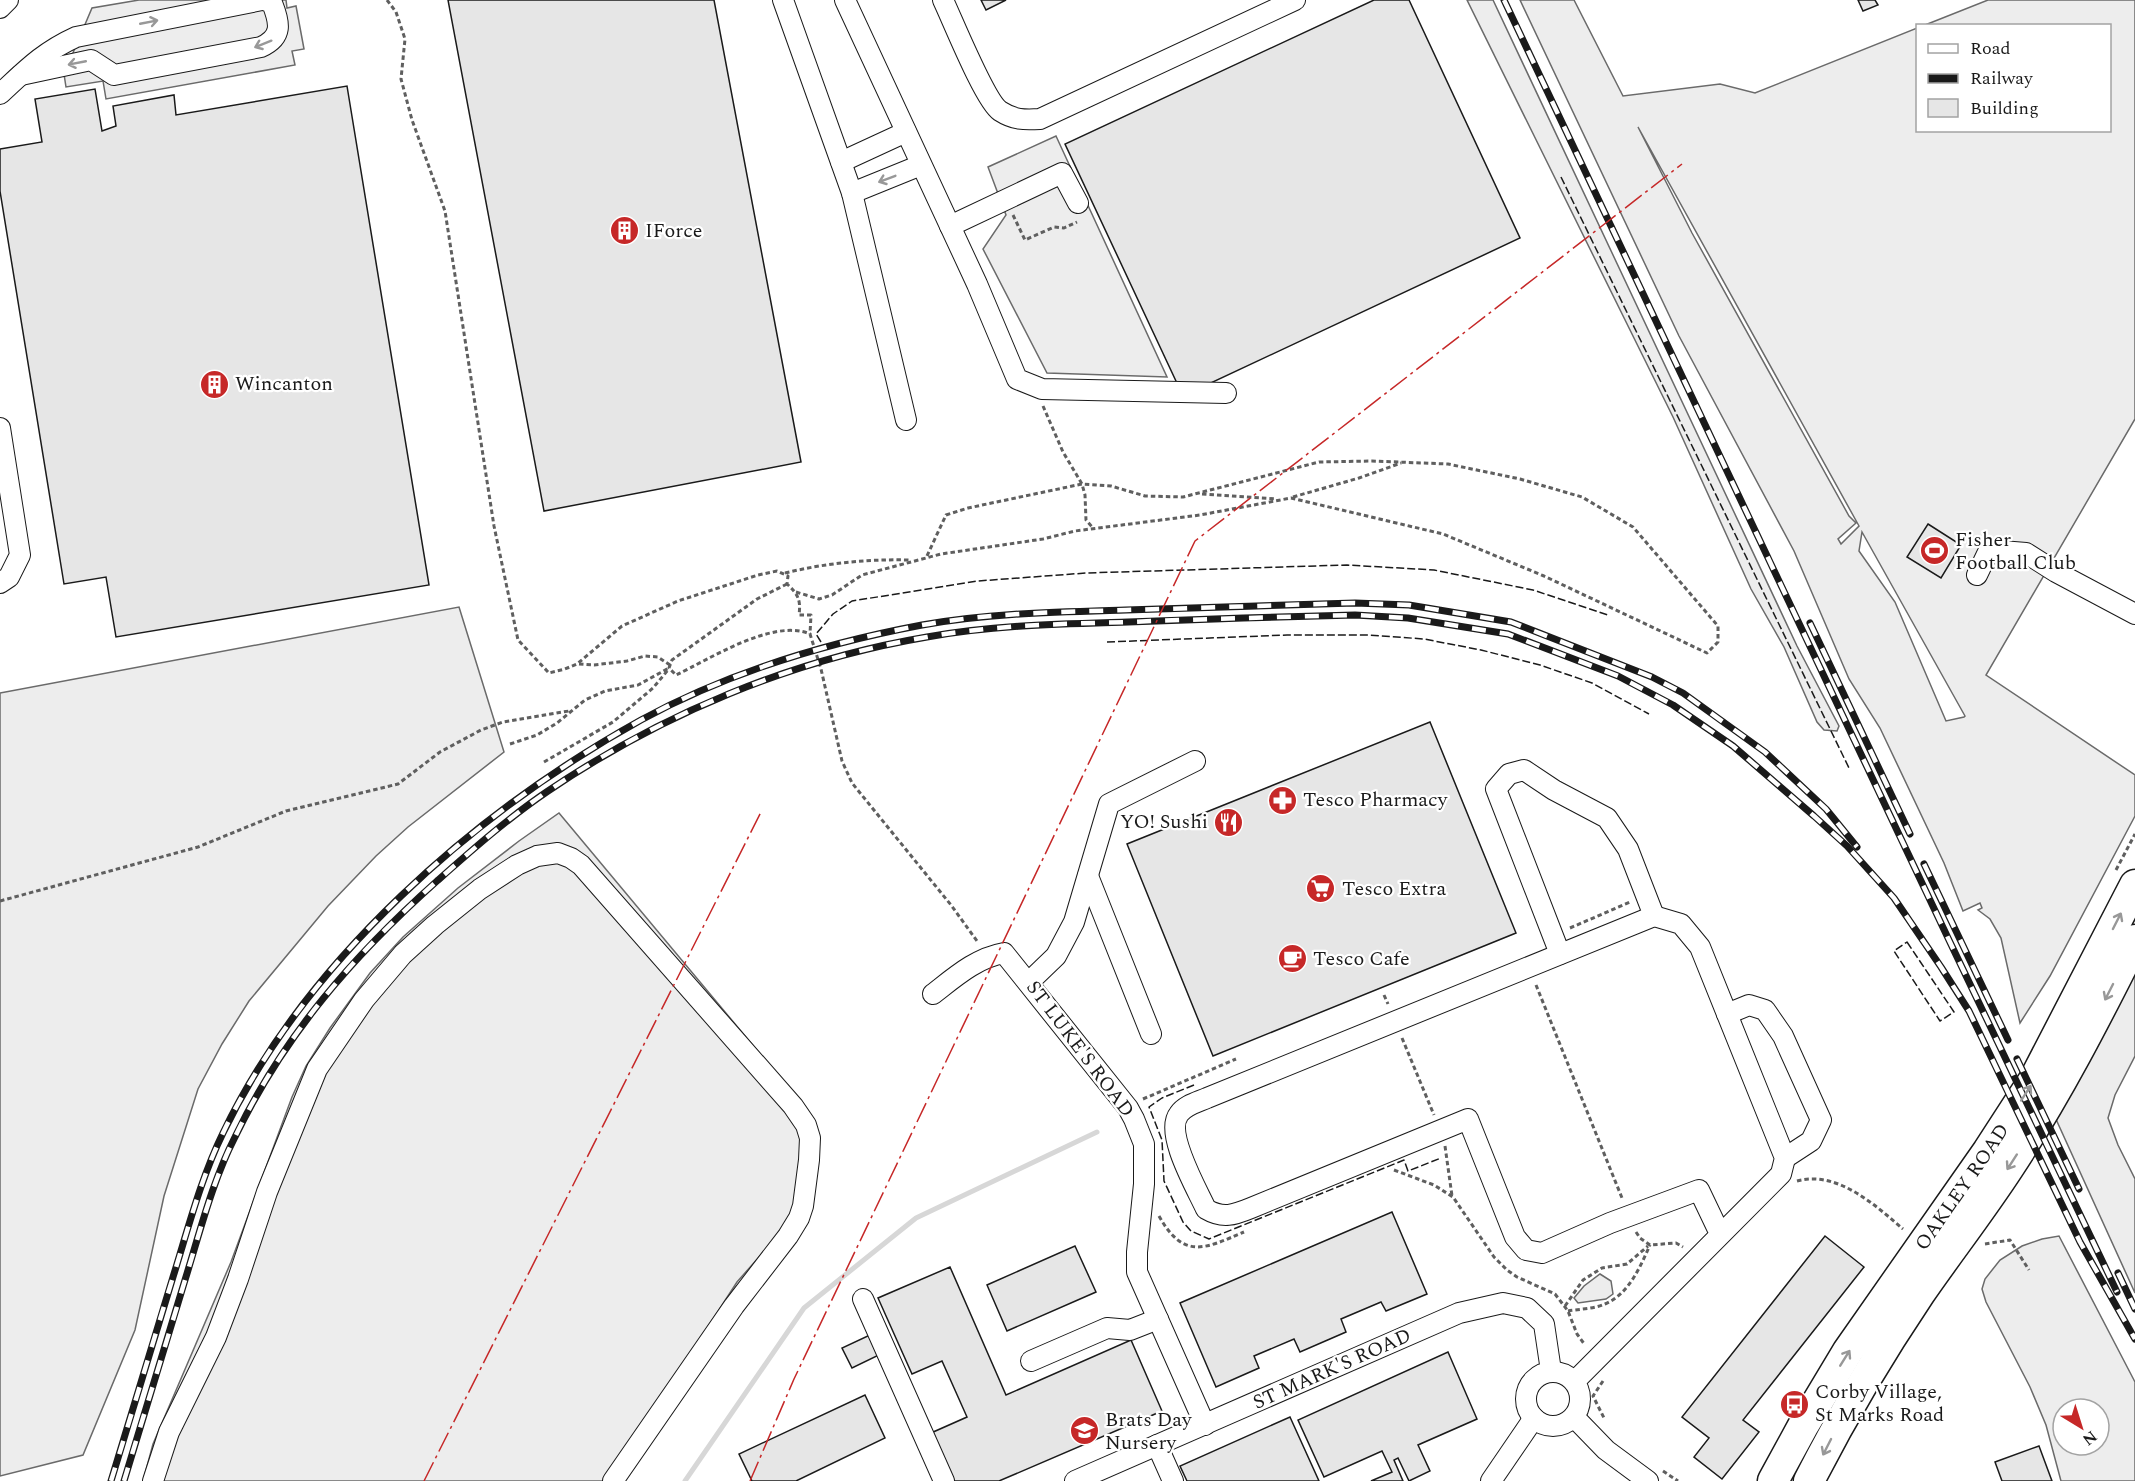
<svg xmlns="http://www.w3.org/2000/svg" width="2135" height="1481" viewBox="0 0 2135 1481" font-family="Spectral,serif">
<rect width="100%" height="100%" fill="#fff"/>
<!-- built -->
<g fill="#ededed" stroke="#6a6a6a" stroke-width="1.5" fill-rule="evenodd">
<path d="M139 0H286L287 8 296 6 304 49 292 51 295 65 106 99 103 81 66 87 64 74 92 8Z"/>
<path d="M1467 0H1493L1797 646 1839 726 1837 731 1824 730 1817 722 1784 647 1751 589 1673 417Z"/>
<path d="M1520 0H1574L1623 96 1720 84 1755 93 1917 28 1918 130H2110V26L1925 25 1988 0H2135V419L1986 675 2135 775V816L2050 976 2020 1023 2001 938 1990 919 1978 910 1982 908 1980 903 1963 911 1944 863 1880 728 1849 679 1794 551 1679 336ZM1638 127 1859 526 1841 544 1838 539 1856 523 1849 516 1692 233ZM1862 532 1965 716 1964 717 1946 721 1895 602 1859 551Z"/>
<path d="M1056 136 1167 377 1047 373 983 249 1006 215 988 167Z"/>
<path d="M459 607 504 752 408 827 376 856 328 906 249 1001 222 1044 198 1089 164 1196 135 1330 83 1455 0 1476V693Z"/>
<path d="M559 813 806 1109 798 1213 737 1282 608 1481H143L153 1444 231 1262 292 1097 306 1066 330 1028 370 973 403 937 458 888 519 841Z"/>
<path d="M2135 966V1056L2115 1095 2108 1118 2118 1145 2135 1179V1293L2055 1117Z"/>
<path d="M2059 1236 2135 1382V1481H2061L2046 1425 2030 1387 1986 1302 1982 1289 1985 1279 2000 1260 2022 1246 2042 1239ZM2063 1409H2099V1445H2063Z"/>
<path d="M1600 1274 1611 1281 1613 1294 1606 1299 1578 1303 1574 1298 1584 1286Z"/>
</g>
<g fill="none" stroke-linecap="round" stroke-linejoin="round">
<!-- stream -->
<path stroke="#d7d7d7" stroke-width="5" d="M685 1481 804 1308 916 1218 1097 1132"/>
</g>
<!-- building -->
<g fill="#e6e6e6" stroke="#1a1a1a" stroke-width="1.5">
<path d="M448 0H714L801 462 544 511Z"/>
<path d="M981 0H1006L986 10Z"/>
<path d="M1374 0H1409L1520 238 1183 396 1065 144Z"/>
<path d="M1858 0H1875L1878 5 1863 11Z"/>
<path d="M347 86 429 585 116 637 106 577 64 584 0 191V149L42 142 35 99 95 89 102 131 116 126 113 106 174 95 176 115Z"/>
<path d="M1928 524 1961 545 1941 578 1907 557Z"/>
<path d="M1430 722 1516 933 1213 1056 1127 844Z"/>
<path d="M1392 1212 1427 1294 1386 1311 1381 1302 1341 1319 1346 1332 1300 1352 1294 1339 1254 1356 1259 1368 1216 1387 1180 1303Z"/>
<path d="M1825 1236 1864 1267 1743 1420 1759 1432 1722 1479 1694 1457 1709 1438 1682 1417Z"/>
<path d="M1075 1246 1096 1292 1007 1331 987 1285Z"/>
<path d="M950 1267 1006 1395 1131 1340 1162 1411 999 1481H952L931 1433 967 1417 942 1361 912 1374 878 1298Z"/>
<path d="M872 1334 881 1354 852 1368 842 1348Z"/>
<path d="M1448 1352 1477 1419 1418 1445 1430 1471 1409 1481 1398 1458 1394 1460 1403 1481H1371L1392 1472 1382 1451 1324 1477 1298 1420Z"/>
<path d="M865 1395 885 1438 796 1481H752L739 1454Z"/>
<path d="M1290 1417 1319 1481H1187L1180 1466Z"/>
<path d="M2039 1446 2052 1481H2002L1995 1462Z"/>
</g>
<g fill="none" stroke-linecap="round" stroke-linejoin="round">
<defs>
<g id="minor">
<path d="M783 0 852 193 906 420"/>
<path d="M845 0 977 284 1017 379 1042 389 1226 393"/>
<path d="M943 0C953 21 985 101 1000 111 1014 120 1024 120 1040 119L1295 0"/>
<path d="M0 8 8 0"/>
<path d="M21 75 91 60 114 75 261 47C283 37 280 23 272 3L264 0"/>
<path d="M0 94C26 70 43 52 76 37L262 0"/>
<path d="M841 162 906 132"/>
<path d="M852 193 921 165"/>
<path d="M950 226 1062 173 1078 203"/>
<path d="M0 428 20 555 9 577 0 583"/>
<path d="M1977 575 1989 550 2026 553 2056 572 2135 614"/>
<path d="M1088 876 1151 1034"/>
<path d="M1560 954 1496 789 1509 774 1524 770 1554 790 1607 818 1628 849 1654 916"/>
<path d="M1029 982 1056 956 1074 922 1109 804 1195 761"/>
<path d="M933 994C955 977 976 958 1004 953L1128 1108 1134 1119 1144 1144V1184L1137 1252V1272L1205 1425"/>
<path d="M1727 1014 1749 1005 1765 1010 1783 1036 1821 1120 1811 1141 1785 1158"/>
<path d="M863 1299 944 1481"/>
<path d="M1031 1361 1107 1328 1130 1330 1158 1319"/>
<circle cx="1553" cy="1399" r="27"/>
<path d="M1575 1381 1781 1174 1785 1158 1700 947 1681 924 1654 916 1207 1098C1198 1102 1185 1105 1179 1114 1164 1133 1197 1189 1206 1209 1223 1219 1234 1215 1251 1208L1468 1119 1515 1237 1526 1250 1542 1253 1610 1223 1699 1190 1720 1234"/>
<path d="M1574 1417 1606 1450 1648 1481"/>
<path d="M1157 1445 1173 1481"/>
<path d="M153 1481 169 1432 216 1337 238 1279 267 1192 317 1069 364 1000 403 954 435 925 480 889 517 865 537 856 558 853 571 858 581 865 793 1106 806 1125 810 1138 809 1160 803 1206 799 1218 788 1236 734 1306 613 1481"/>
<path d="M1075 1481 1459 1313 1503 1303 1527 1308 1544 1324 1551 1371"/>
<path d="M1491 1481 1534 1418"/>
</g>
<g id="highway">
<path id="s1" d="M1773 1481 1803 1426 1848 1351 1988 1151 2034 1080 2135 885"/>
<path d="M1809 1481C1842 1416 1879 1354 1920 1293 1949 1251 1981 1210 2009 1167 2057 1094 2096 1018 2135 940"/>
</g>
</defs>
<!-- minor casing -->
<use href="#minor" stroke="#1a1a1a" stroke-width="22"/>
<!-- highway casing -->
<use href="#highway" stroke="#1a1a1a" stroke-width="33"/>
<!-- path -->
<g stroke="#5f5f5f" stroke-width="3" stroke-dasharray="4.5 3" stroke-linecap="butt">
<path d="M387 0 396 12 405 39 401 79 412 120 445 211 494 526 518 640 549 673 565 669 577 664 622 626 678 601 758 575 777 571 788 576 787 584C798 594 801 600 799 615H811L810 634"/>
<path d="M1013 215 1025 240 1054 227 1064 228 1077 222"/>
<path d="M1043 406 1063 452 1082 484 1085 495 1086 520 1094 529"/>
<path d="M1202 494 1276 499"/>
<path d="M1293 497 1359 478 1401 463"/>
<path d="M785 573C826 563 867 559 909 560"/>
<path d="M787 584 757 599 672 660 669 668 676 675C710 659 773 618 810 634L821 669 842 761 852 783 951 905 977 941"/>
<path d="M796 592 819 599 832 595 862 575 941 554 1043 539 1075 531 1200 515 1291 498 1443 534 1544 576 1707 653 1718 642V626L1633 527 1582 497 1520 479 1448 464 1372 461 1319 462 1183 497 1145 496 1111 486 1082 484 968 508 946 515 926 558"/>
<path d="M579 664 594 665 627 661 645 656 658 657 670 665"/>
<path d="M510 744 537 735 557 723 585 700 605 691 638 685 669 668"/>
<path d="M544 762 613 722 653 688 668 670"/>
<path d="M2116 870 2135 834"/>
<path d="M0 901 198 847 286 811 398 784 440 752 481 730 503 722 569 711"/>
<path d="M1570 928 1630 902"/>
<path d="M1536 985 1622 1198"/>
<path d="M1384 995 1388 1004"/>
<path d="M1402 1038 1434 1115"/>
<path d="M1143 1099 1236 1059"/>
<path d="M1445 1146 1452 1196"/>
<path d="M1394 1170 1434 1185 1453 1197 1494 1257 1507 1270 1517 1277 1555 1294 1568 1311 1577 1334 1585 1345"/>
<path d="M1797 1181C1837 1170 1875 1205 1903 1229"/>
<path d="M1159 1216C1184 1261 1206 1248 1244 1232"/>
<path d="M1636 1232 1640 1238 1650 1245 1676 1243 1683 1247"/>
<path d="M1985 1244 2010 1240 2029 1270"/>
<path d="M1565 1306 1583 1280 1602 1268 1627 1264 1648 1246"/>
<path d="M1568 1311C1579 1309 1594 1309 1605 1304 1629 1294 1640 1267 1650 1245"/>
<path d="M1603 1381 1593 1396 1605 1420"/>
<path d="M1663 1471 1678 1481"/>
</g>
<!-- minor -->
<use href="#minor" stroke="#fff" stroke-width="20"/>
<!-- highway -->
<use href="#highway" stroke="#fff" stroke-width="30"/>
<defs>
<g id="rail">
<path d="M1504 0 1948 938 2117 1292"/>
<path d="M1810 623 1910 834"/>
<path d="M1924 864 2008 1040"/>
<path d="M2017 1059 2079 1189"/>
<path d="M2118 1273 2135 1309"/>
<path d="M111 1481C132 1413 152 1345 173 1277 188 1229 201 1178 223 1133 306 960 475 812 641 720 727 673 826 643 922 625 989 613 1057 612 1126 610 1202 608 1279 605 1355 603L1409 605 1511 622 1652 677 1683 693 1765 752 1826 809 1857 847"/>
<path d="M124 1481C144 1414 165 1347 185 1280 200 1232 212 1182 235 1137 284 1035 353 956 437 881 472 850 508 818 548 791 662 714 791 660 927 637 993 625 1060 624 1128 622 1204 619 1279 617 1355 615L1408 618 1508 634 1618 676 1673 705 1733 746 1814 816 1847 846 1894 898 1941 967 1969 1011 2080 1242 2135 1339"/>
</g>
</defs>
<!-- rail casing -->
<use href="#rail" stroke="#1a1a1a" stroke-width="7"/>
<!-- rail -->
<use href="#rail" stroke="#fff" stroke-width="4.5" stroke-dasharray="14" stroke-linecap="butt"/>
<!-- fence -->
<g stroke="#1a1a1a" stroke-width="1.5" stroke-dasharray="8 3" stroke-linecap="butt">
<path d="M1561 177 1850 770"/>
<path d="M821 642 816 634 833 614 852 601 978 581 1086 573 1347 565 1434 570 1533 590 1608 615"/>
<path d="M1107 642 1287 635H1368L1424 639 1481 650 1540 665 1592 683 1649 714"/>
<path d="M1907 942 1954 1012 1940 1021 1894 951Z"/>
<path d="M1194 1085 1162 1098 1149 1107 1162 1140 1164 1181 1183 1222 1191 1231 1209 1239 1404 1160 1408 1171 1441 1158"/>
</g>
<!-- power -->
<g stroke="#c62828" stroke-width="1.5" stroke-dasharray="21 4.5 3 4.5" stroke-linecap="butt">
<path d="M424 1481 761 812"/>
<path d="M750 1481 794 1379 1195 541 1682 164"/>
</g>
</g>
<!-- one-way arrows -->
<defs><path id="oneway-shaft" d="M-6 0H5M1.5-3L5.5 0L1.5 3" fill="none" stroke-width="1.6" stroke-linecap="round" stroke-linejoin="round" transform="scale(1.5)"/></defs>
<g stroke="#989898">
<use href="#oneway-shaft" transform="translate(149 22) rotate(-11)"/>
<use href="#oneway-shaft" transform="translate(263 44) rotate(158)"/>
<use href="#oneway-shaft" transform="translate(77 63) rotate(169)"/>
<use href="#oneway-shaft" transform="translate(887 179) rotate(159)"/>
<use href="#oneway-shaft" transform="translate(2117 921) rotate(-63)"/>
<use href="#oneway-shaft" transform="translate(2109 992) rotate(117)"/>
<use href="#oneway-shaft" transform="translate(2026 1093) rotate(-57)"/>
<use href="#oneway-shaft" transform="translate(2012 1162) rotate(123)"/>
<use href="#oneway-shaft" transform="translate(1845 1358) rotate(-58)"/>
<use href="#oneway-shaft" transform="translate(1827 1447) rotate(117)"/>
</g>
<!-- icons -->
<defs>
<symbol id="building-disc" viewBox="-11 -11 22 22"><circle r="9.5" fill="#c62828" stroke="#fff"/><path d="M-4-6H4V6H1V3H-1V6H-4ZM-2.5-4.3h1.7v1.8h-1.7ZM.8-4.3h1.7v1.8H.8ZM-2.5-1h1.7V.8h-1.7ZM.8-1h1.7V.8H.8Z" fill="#fff"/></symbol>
<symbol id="stadium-disc" viewBox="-11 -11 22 22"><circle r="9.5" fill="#c62828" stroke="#fff"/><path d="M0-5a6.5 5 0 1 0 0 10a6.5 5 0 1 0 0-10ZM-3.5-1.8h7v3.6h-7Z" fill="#fff"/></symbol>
<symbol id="pharmacy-disc" viewBox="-11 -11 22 22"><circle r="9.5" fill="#c62828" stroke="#fff"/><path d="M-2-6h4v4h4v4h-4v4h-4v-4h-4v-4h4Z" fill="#fff"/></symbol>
<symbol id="restaurant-disc" viewBox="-11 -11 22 22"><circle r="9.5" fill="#c62828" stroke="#fff"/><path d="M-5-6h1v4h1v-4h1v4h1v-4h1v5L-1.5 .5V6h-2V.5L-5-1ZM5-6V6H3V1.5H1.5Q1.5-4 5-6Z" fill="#fff"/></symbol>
<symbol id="supermarket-disc" viewBox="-11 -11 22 22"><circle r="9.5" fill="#c62828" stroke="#fff"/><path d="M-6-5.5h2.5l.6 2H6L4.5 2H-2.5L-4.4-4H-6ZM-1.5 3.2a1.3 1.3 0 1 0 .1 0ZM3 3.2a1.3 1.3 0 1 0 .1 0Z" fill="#fff"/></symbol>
<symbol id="cafe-disc" viewBox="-11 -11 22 22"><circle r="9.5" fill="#c62828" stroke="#fff"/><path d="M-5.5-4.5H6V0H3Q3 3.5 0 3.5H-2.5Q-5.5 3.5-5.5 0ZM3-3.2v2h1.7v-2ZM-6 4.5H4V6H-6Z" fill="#fff"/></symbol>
<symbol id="bus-disc" viewBox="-11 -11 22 22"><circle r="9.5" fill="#c62828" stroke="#fff"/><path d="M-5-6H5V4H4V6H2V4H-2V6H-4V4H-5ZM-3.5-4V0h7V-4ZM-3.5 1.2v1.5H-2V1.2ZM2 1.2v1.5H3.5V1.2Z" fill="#fff"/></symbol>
<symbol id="school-disc" viewBox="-11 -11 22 22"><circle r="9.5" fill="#c62828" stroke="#fff"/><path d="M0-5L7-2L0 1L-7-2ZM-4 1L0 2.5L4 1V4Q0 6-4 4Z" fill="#fff"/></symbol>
</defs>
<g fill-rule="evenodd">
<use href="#building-disc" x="608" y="214" width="33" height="33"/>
<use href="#building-disc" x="198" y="368" width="33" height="33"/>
<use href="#stadium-disc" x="1918" y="534" width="33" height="33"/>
<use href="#pharmacy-disc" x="1266" y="784" width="33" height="33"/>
<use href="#restaurant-disc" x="1212" y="806" width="33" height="33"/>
<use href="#supermarket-disc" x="1304" y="872" width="33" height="33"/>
<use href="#cafe-disc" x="1276" y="942" width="33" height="33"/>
<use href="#bus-disc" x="1778" y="1388" width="33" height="33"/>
<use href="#school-disc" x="1068" y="1414" width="33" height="33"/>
</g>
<g text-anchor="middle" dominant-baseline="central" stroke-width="4.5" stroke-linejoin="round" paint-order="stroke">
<!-- poi labels -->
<g font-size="20" fill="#1a1a1a" stroke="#fff" text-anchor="start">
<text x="645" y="231">IForce</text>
<text x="235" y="384">Wincanton</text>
<text x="1955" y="540">Fisher<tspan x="1955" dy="23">Football Club</tspan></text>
<text x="1303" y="800">Tesco Pharmacy</text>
<text x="1208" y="822" text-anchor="end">YO! Sushi</text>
<text x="1342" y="889">Tesco Extra</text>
<text x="1313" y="959">Tesco Cafe</text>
<text x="1815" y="1392">Corby Village,<tspan x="1815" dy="23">St Marks Road</tspan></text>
<text x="1105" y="1420">Brats Day<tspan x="1105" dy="23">Nursery</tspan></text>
</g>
<!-- street labels -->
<g font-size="20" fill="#1a1a1a" stroke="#fff">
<text transform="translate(1080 1049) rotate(53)">ST LUKE'S ROAD</text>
<text stroke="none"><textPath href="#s1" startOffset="350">OAKLEY ROAD</textPath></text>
<text transform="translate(1332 1369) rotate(-24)">ST MARK'S ROAD</text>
</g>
</g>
<!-- legend -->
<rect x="1916" y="24" width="195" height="108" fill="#ffffff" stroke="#a3a3a3" stroke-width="1.5"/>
<rect x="1928" y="44" width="30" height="9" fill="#ffffff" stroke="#a3a3a3" stroke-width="1.5"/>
<text x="1970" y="54" font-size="18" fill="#1a1a1a">Road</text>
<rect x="1928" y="74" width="30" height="9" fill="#1a1a1a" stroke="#a3a3a3" stroke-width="1.5"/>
<text x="1970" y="84" font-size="18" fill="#1a1a1a">Railway</text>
<rect x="1928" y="99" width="30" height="18" fill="#e6e6e6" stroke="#a3a3a3" stroke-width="1.5"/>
<text x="1970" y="114" font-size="18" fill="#1a1a1a">Building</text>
<!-- north arrow -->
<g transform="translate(2081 1427) rotate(142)"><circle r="28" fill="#ffffff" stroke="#a3a3a3" stroke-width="1.5"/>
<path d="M0-4.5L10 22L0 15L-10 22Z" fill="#c62828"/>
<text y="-9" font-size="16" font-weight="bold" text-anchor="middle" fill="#1a1a1a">N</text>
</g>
</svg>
